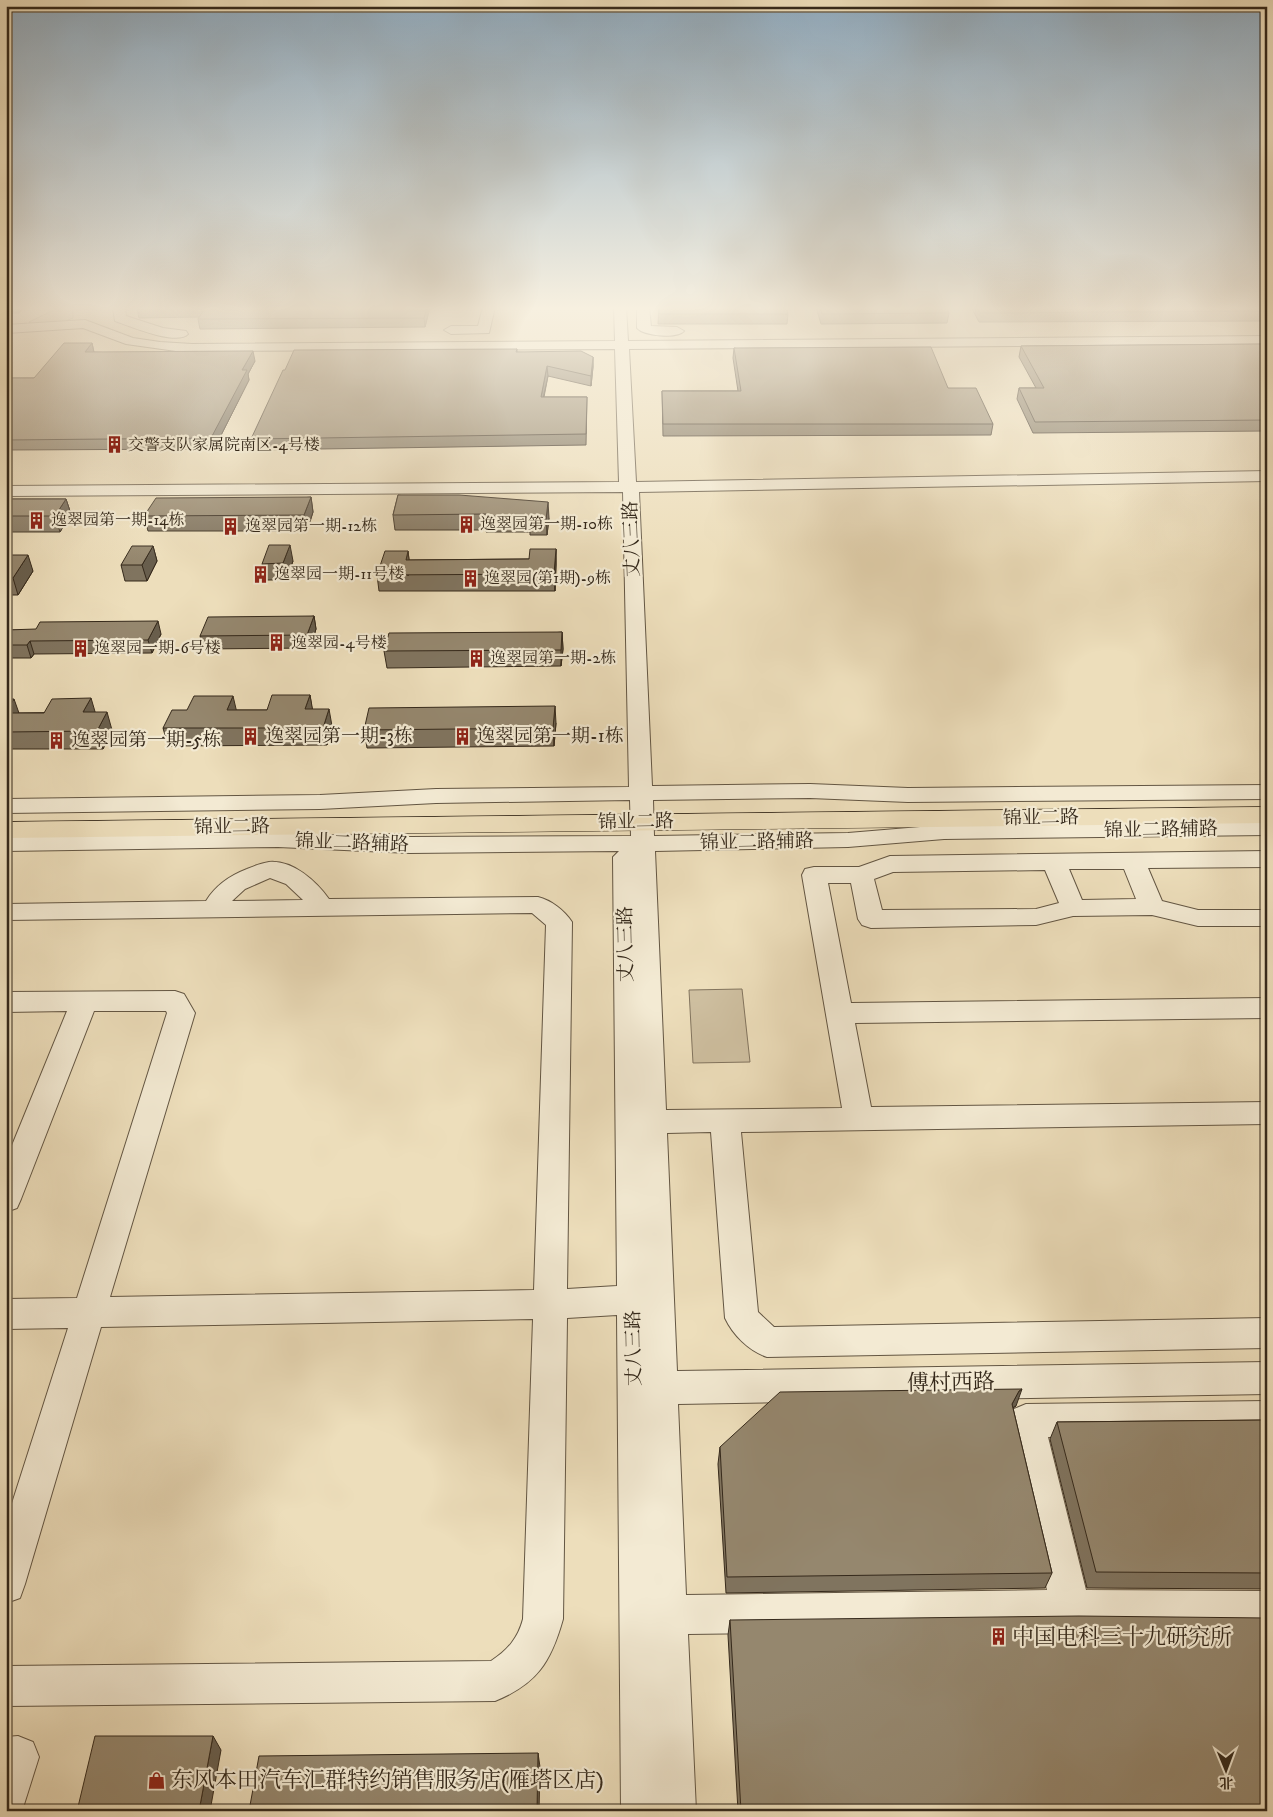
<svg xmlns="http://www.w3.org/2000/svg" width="1273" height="1817" viewBox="0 0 1273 1817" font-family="'IM FELL DW Pica','Noto Serif SC',serif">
<rect width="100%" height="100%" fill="#eddebb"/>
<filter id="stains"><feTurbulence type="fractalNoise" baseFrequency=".004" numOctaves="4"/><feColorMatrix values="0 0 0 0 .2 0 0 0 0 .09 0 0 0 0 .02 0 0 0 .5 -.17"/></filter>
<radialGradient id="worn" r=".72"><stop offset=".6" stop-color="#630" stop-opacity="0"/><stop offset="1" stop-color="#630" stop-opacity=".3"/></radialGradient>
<!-- green -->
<g fill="#cebfa0" stroke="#82745e">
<path d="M60 307H73V318L63 322 33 324 29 322Z"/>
<path d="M742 989 750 1062 693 1063 689 990Z"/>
</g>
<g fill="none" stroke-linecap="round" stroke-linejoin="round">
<defs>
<g id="minor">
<path d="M113 307H125L126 316 163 328 186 331 188 334C177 346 129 326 115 321Z"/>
<path d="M483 307H495L489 333 451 334 444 330 451 326H478Z"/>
<path d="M614 307H626L628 341 1267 336V344L629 349 636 482 1267 471V481L639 492 652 786 810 784 908 788 1267 785V799L908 802 810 798 653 800 654 836 848 833 944 825 1267 821V835L944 839 848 847 655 851 666 1110 842 1108 802 875 805 869 814 867H859L890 856 1267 851V867L1148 868 1162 901 1198 910H1267V926H1198L1152 915 1073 916 1036 925 871 928 862 925 858 919 851 883H828L851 1003 1267 998V1018L855 1023 871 1107 1267 1102V1124L741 1132 758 1312 774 1327 1267 1318V1348L767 1357C749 1351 733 1335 725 1318L711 1132 667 1133 677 1371 1267 1362V1394L678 1404 686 1595 1047 1590 1008 1421 1014 1409 1026 1404 1267 1401V1435L1048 1437 1086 1590 1267 1591V1631L1071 1629 688 1634 696 1811H621L617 1315 567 1318 563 1619C551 1662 537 1684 495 1701L6 1706V1666L491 1661C508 1650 518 1638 523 1619L533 1319 101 1327 25 1584 20 1598 6 1603V1522L68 1328 6 1329V1299L77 1298 167 1013 166 1011H94L21 1199 17 1208 6 1212V1160L67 1011 6 1012V992L175 991 184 994 195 1013 110 1297 534 1290 546 925 532 913 6 920V904L206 901C216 885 229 876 247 869 254 866 262 863 269 862 293 860 316 881 329 899L538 897C551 900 565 911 572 922L567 1289 617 1286 613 857 619 851 410 853 278 847 6 851V835L278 833 410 837 631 836 630 800 436 803 320 809 6 813V799L320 795 436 789 629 787 623 492 6 496V486L619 482 615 349 176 351 126 344 83 328 7 333 6 325 85 320 133 338 160 342 192 344 615 341ZM1069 869H1124L1136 899 1082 900ZM1045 870 1059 903 1036 909 882 910 874 879 893 872ZM270 878 286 884 303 900 232 901 245 889Z"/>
<path d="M637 307H649L651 326 677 327 684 331C677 339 644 336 637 328Z"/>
<path d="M18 1736 33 1742 39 1757 22 1811H6V1737Z"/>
</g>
<path id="major" d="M1267 807V823L6 838V822Z"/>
</defs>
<!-- minor casing -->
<use href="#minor" stroke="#635643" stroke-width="2"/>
<!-- major casing -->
<use href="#major" stroke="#35291b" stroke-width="1"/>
<!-- minor -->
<use href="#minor" fill="#f3ead3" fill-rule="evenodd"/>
<!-- major -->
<use href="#major" fill="#eddebb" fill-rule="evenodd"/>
</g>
<!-- wall -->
<g fill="#80745f" stroke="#35291b">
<path d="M6 307H24L19 313H6Z"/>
<path d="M138 307H430L425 327 200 329 198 319 199 317 139 318 137 309Z"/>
<path d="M659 307 788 314 787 324H658Z"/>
<path d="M816 307H946L949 313 947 323 821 324Z"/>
<path d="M971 307H1262L1266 311 1264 321 979 322Z"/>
<path d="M92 343 94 352 255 361 248 374 249 380 214 449 6 450V378H34Z"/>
<path d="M1267 344V431L1033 433 1017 399 1019 388H1036L1019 357 1021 346Z"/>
<path d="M734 348 948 388 993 424 991 435 663 436 662 391H738L733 358Z"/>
<path d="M517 349V352L593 357V367L591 386 548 376 544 397H587L586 445 253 450 251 439Z"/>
<path d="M398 495 549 518 547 535H530V532H486V530H395L393 515Z"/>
<path d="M311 497 313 512 307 531H148L144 516Z"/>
<path d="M6 499H66L71 514 60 532H6Z"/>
<path d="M153 546 157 561 147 581H125L121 565Z"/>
<path d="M556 549V565L555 591H379L377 575 408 551 409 560 529 559Z"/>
<path d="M6 555 33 571 18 595H6Z"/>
<path d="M293 561 286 580H265L262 564Z"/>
<path d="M314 616 316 629 310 648 203 649 200 636Z"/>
<path d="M6 630 161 634 152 653 34 654 31 658H6Z"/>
<path d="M562 632 563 649 561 666 387 668 384 651Z"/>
<path d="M310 695 312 709 332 726 327 745 168 746 163 728 237 710H267Z"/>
<path d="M6 699 19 713 95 712 112 730 103 749H6Z"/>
<path d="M556 723 554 746 367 748 364 730Z"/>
<path d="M1016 1406 1013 1408 1052 1573 1045 1588 726 1593 718 1464 720 1447Z"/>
<path d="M1267 1420V1589L1087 1588 1050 1439 1057 1422Z"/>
<path d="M730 1620 1267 1811H738L728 1635Z"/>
</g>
<!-- shaded-wall -->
<g fill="#685e4d" stroke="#35291b">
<path d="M17 307H24L19 313Z"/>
<path d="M427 307H430L425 327 424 318Z"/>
<path d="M92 343 94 353 85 352Z"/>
<path d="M253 351 255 361 248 374 249 380 214 449 211 438 242 370Z"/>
<path d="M593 357V367L591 386V376Z"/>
<path d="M547 366 548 376 541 408V397Z"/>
<path d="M311 497 313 512 307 531 304 515Z"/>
<path d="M66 499 71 514 60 532 55 516Z"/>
<path d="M548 502 549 518 547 535 546 520Z"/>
<path d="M290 545 293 561 286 580 283 563Z"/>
<path d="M153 546 157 561 147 581 142 565Z"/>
<path d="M556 549V565L555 591 554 574Z"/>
<path d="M408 551 410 567 408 576 406 560Z"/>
<path d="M28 555 33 571 18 595 13 578Z"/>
<path d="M314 616 316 629 310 648 307 635Z"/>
<path d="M158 621 161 634 152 653 148 640Z"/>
<path d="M562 632 563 649 561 666V650Z"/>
<path d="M30 641 34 654 31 658 27 645Z"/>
<path d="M310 695 313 712 305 709Z"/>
<path d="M233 696 237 713 227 710Z"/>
<path d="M91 698 96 715 83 712Z"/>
<path d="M14 699 20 716 6 717V711Z"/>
<path d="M555 706 556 723 554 746 553 728Z"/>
<path d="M329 709 332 726 327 745 323 728Z"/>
<path d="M107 712 112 730 103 749 97 731Z"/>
<path d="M1022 1389 1016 1406 1012 1408V1404L1019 1391Z"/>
<path d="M213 1736 221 1750 210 1811H199Z"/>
<path d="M538 1753 540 1767 539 1811H537Z"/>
</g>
<!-- building -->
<g fill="#95876e" stroke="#35291b">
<path d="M138 307H427L424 318 198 319 205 308 137 309Z"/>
<path d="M659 307H786L788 314H659Z"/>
<path d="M820 307H946L949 313 822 314Z"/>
<path d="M977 307H1262L1266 311 980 313Z"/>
<path d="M64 343H92L85 352 253 351 242 370H247L211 438 6 440V378H34Z"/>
<path d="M1267 344V420L1035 422 1019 388H1044L1021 346Z"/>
<path d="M931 347 948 388H976L993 424H663L662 391H741L734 348Z"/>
<path d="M517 349 516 352 581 351 593 357 591 376 547 366 541 397H587L586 434 251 439 283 370H285L294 350Z"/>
<path d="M398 495H459L548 502 546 520H530V516H485L486 514 393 515Z"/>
<path d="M311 497 304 515 144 516 156 498Z"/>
<path d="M6 499H66L55 516H6Z"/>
<path d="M269 545H290L283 563 262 564Z"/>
<path d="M132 546H153L142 565H121Z"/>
<path d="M530 549H556L554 574 377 575 385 551H408L406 560 529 559Z"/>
<path d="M6 555H28L13 578H6Z"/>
<path d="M314 616 307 635 200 636 208 617Z"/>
<path d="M158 621 148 640 30 641 27 645H6V630L36 629 40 622Z"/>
<path d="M562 632 561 650 384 651 389 633Z"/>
<path d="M272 695H310L305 709H329L323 728H163L172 710H187L194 696H233L227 710H267Z"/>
<path d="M91 698 83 712H107L97 731 6 732V713H44L52 699Z"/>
<path d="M6 699H14L6 711Z"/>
<path d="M555 706 553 728 364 730 369 708Z"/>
<path d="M1022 1389 1019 1391 1012 1404 1052 1573 727 1577 720 1447 780 1392Z"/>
<path d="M1267 1420V1573L1096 1572 1057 1422Z"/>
<path d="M1079 1616 1267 1618V1811H741L730 1620Z"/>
<path d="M95 1736H213L199 1811H77Z"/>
<path d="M538 1753 537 1811H249L259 1756Z"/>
</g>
<!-- sky -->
<linearGradient id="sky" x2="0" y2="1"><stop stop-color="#91acc0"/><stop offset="0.55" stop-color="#f7f0e0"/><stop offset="1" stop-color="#f7f0e0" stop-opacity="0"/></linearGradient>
<rect width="1273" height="561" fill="url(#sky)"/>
<!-- icons -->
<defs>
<symbol id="building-bare" viewBox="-9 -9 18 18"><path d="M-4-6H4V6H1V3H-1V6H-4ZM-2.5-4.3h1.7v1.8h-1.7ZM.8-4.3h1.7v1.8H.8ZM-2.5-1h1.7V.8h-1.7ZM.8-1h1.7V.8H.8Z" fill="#8f2418" stroke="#f3ead3" stroke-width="2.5" paint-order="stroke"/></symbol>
<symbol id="shop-bare" viewBox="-9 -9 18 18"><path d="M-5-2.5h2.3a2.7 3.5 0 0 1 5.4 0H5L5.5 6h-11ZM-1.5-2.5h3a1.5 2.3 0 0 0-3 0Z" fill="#8f2418" stroke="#f3ead3" stroke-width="2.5" paint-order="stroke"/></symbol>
</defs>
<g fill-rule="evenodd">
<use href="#building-bare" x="102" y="432" width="25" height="25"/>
<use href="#building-bare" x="24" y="508" width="25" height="25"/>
<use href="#building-bare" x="454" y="512" width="25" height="25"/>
<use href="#building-bare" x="218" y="514" width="25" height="25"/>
<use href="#building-bare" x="248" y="562" width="25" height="25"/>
<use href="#building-bare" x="458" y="566" width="25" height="25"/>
<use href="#building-bare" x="264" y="630" width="25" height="25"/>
<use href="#building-bare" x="68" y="636" width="25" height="25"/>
<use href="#building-bare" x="464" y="646" width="25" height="25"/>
<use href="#building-bare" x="238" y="724" width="25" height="25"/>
<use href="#building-bare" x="450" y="724" width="25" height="25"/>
<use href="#building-bare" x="44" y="728" width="25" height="25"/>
<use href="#building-bare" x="986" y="1624" width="25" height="25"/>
<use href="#shop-bare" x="144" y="1768" width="25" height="25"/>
</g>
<g text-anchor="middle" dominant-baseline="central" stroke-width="4.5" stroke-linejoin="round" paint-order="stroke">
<!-- far-poi labels -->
<g font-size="16" fill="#35291b" stroke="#f3ead3" text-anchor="start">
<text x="128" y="445">交警支队家属院南区-4号楼</text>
<text x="51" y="520">逸翠园第一期-14栋</text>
<text x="480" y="524">逸翠园第一期-10栋</text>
<text x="245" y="526">逸翠园第一期-12栋</text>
<text x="274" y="574">逸翠园一期-11号楼</text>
<text x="484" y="578">逸翠园(第1期)-9栋</text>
<text x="291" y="643">逸翠园-4号楼</text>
<text x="94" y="648">逸翠园一期-6号楼</text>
<text x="490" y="658">逸翠园第一期-2栋</text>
</g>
<!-- street labels -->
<g font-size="19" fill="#35291b" stroke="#f3ead3">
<text transform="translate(632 539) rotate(-92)">丈八三路</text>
<text transform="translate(1041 818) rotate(-1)">锦业二路</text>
<text transform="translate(636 822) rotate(-1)">锦业二路</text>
<text transform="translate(232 827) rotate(-1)">锦业二路</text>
<text transform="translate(1161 830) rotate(-1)">锦业二路辅路</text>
<text transform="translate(757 842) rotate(-1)">锦业二路辅路</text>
<text transform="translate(352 843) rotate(2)">锦业二路辅路</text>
<text transform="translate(626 944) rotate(-91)">丈八三路</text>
<text transform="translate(634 1348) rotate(-91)">丈八三路</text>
</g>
<!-- poi labels -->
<g font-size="19" fill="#35291b" stroke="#f3ead3" text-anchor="start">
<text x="265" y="736">逸翠园第一期-3栋</text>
<text x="476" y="736">逸翠园第一期-1栋</text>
<text x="71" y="740">逸翠园第一期-5栋</text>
</g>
<!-- near-street labels -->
<g font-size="22" fill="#35291b" stroke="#f3ead3">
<text transform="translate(951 1383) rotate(-1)">傅村西路</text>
</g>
<!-- near-poi labels -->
<g font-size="22" fill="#35291b" stroke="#f3ead3" text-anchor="start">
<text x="1012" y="1637">中国电科三十九研究所</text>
<text x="171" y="1780">东风本田汽车汇群特约销售服务店(雁塔区店)</text>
</g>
</g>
<!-- margin -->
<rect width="1273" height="1817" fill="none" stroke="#eddebb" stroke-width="25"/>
<rect x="8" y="8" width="1258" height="1802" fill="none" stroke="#35291b" stroke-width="2.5"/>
<rect x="12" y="12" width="1248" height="1792" fill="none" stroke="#35291b"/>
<!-- north arrow -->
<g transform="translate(1226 1770) rotate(179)" stroke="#f3ead3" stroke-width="4" paint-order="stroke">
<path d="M0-4L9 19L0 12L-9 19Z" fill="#35291b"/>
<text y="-8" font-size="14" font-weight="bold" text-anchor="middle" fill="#35291b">北</text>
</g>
<rect width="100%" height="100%" filter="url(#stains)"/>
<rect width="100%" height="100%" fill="url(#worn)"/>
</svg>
